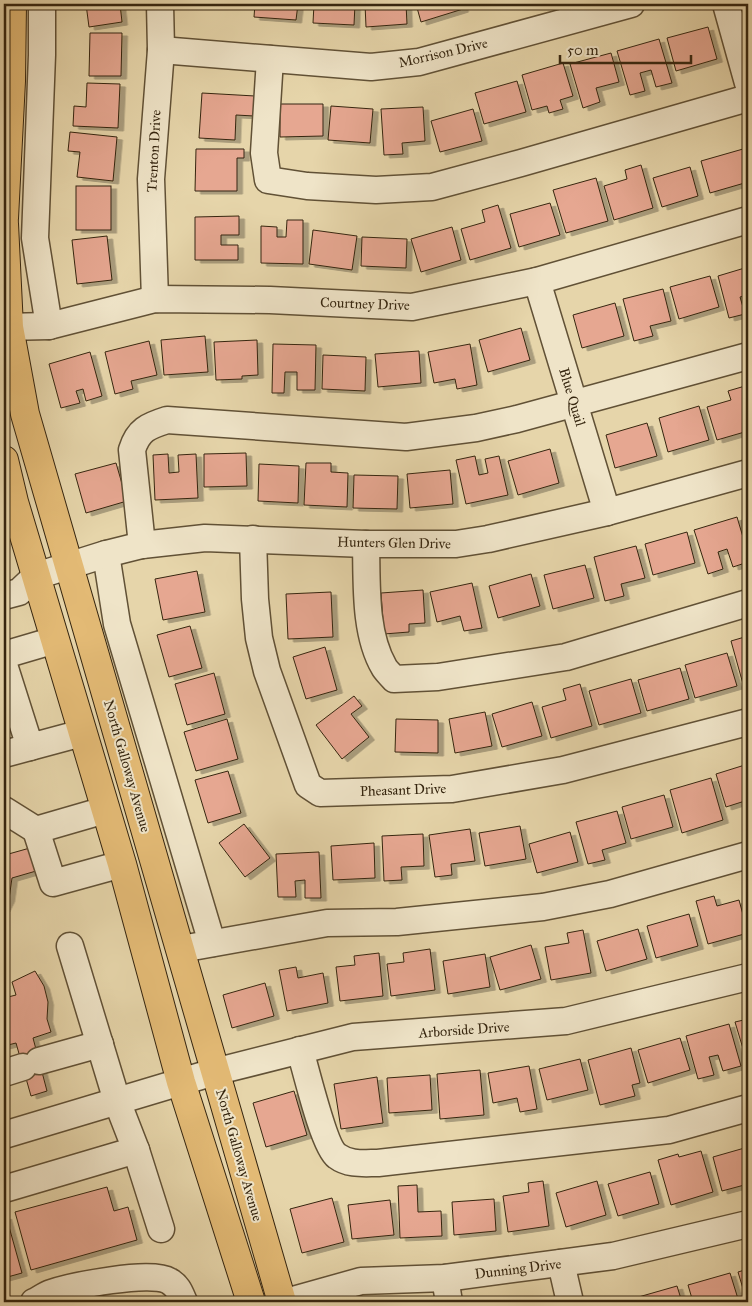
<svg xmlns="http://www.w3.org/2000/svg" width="752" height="1306" viewBox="0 0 752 1306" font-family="'IM FELL Great Primer',serif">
<defs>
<filter id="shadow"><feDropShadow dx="5.5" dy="3" stdDeviation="0" flood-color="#0004"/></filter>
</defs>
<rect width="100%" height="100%" fill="#e6d5aa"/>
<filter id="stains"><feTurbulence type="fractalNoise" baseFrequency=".004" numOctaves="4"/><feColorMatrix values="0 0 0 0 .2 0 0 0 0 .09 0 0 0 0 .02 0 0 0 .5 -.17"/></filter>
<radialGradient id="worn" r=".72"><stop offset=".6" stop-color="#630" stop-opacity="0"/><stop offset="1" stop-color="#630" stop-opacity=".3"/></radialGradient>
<!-- building -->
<g fill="#e6a791" stroke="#35250f" filter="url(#shadow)">
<path d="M86 4H120L122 22 89 27Z"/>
<path d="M255 4H298L296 20 254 17Z"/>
<path d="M314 4H355L354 25 313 23Z"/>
<path d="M365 4H406L407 24 366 27Z"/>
<path d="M416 4H462L463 9 421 22Z"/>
<path d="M708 27 717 59 676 71 667 38Z"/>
<path d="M90 33H122L121 76H89Z"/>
<path d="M659 39 672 83 656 87 651 70 640 73 645 91 630 95 617 51Z"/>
<path d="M611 53 619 82 596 88 600 102 583 108 570 64Z"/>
<path d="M563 63 573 96 560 100 563 109 549 113 547 106 532 110 522 75Z"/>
<path d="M517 81 526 112 484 124 475 93Z"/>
<path d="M87 83 120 84 118 128 73 126 74 106 86 107Z"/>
<path d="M202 93 255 96 254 116 236 115 235 140 199 138Z"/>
<path d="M280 104H323V136L280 137Z"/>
<path d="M331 106 373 109 370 143 328 140Z"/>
<path d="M423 107 425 141 402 143 403 154 384 155 381 109Z"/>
<path d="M473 109 482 141 440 152 431 121Z"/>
<path d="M70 132 117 137 113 181 77 177 80 152 68 151Z"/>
<path d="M196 149H244V158H237V191H195Z"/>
<path d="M743 149 748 168V182L710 193 701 161Z"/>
<path d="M641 165 653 208 614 220 604 186 627 179 625 170Z"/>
<path d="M690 167 698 196 662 207 653 178Z"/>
<path d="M596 178 608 221 566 233 553 190Z"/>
<rect x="76" y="186" width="35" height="44"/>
<path d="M550 203 560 235 519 247 510 214Z"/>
<path d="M498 205 511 248 470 260 461 229 485 222 482 210Z"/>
<path d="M239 216V235H221V245H238V260H195V217Z"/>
<path d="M287 220H303V264L261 263V226L277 227V237H286Z"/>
<path d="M452 227 461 260 421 272 411 239Z"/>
<path d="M313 230 357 236 352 270 309 264Z"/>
<path d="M107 236 112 280 77 284 72 240Z"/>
<path d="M362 237 407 239 406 268 361 266Z"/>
<path d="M748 267V298V295L740 297 745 314 729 318 718 276Z"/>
<path d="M710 276 719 307 679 319 670 287Z"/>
<path d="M663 289 671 321 650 326 653 336 634 341 623 299Z"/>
<path d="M615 303 624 336 582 348 573 315Z"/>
<path d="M521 328 530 360 488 372 479 340Z"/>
<path d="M205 336 208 372 164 375 161 340Z"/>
<path d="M257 340 258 375 242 376V379L216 380 214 342Z"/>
<path d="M149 341 157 375 131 381 133 389 115 394 105 352Z"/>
<path d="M273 344 316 345 315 390H297V372H285L284 393H272Z"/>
<path d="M470 344 477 385 457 389 455 379 434 383 428 352Z"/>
<path d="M419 351 421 383 378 387 375 354Z"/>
<path d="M90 352 102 396 86 401 83 389 76 391 80 403 61 408 49 364Z"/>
<path d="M323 355 366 357 365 391 322 389Z"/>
<path d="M745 386 748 399V431L717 440 707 407 731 400 728 391Z"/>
<path d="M699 406 709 440 668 452 659 418Z"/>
<path d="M647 423 657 456 615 468 606 435Z"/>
<path d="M550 449 559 483 518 495 508 461Z"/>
<path d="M246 453 247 486 204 487V454Z"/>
<path d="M168 454 169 473 179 472 178 455 196 454 198 498 155 500 153 455Z"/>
<path d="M475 456 479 475 488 473 485 459 499 456 508 495 466 504 456 460Z"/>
<path d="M116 463 127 501 86 513 75 474Z"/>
<path d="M306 463H331V472L348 473 347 507 304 505Z"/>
<path d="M259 464 299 466 298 503 258 501Z"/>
<path d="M450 470 453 504 410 508 407 474Z"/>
<path d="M354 475 398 476 397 509 353 508Z"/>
<path d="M737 517 748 554V562L733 567 727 549 718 552 723 569 708 574 694 530Z"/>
<path d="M687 532 695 563 653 575 645 544Z"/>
<path d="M636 546 645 578 621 584 624 596 605 601 594 557Z"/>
<path d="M585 565 594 598 553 609 544 575Z"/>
<path d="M197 571 205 612 163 620 155 579Z"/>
<path d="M531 574 540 606 498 618 489 586Z"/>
<path d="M472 583 482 628 464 631 460 616 437 622 430 592Z"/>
<path d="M423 590 425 623 409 624V632L384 634 381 593Z"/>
<path d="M331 592 333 637 288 639 286 594Z"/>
<path d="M190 626 202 668 169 677 157 635Z"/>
<path d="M748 636V682L743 684 731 641Z"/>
<path d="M325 647 337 690 306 699 293 657Z"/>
<path d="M727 653 737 686 695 698 685 665Z"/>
<path d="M680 668 689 699 647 711 638 680Z"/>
<path d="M214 673 225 714 187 725 175 684Z"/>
<path d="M631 679 641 713 599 725 589 691Z"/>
<path d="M580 684 592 726 551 738 542 707 566 700 563 689Z"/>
<path d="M354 696 362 706 351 714 369 737 342 759 316 725Z"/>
<path d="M532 702 542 736 502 747 492 714Z"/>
<path d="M485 712 492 746 455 753 449 719Z"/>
<path d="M227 719 238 759 196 771 184 732Z"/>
<path d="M396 719 438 720V753L395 752Z"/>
<path d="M748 764V800L726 807 716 774Z"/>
<path d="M228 771 241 813 208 823 195 780Z"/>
<path d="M711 778 723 820 682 833 670 790Z"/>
<path d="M664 795 673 827 631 839 622 807Z"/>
<path d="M617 811 626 843 602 850 605 860 588 864 576 822Z"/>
<path d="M244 824 270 858 245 877 219 843Z"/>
<path d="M520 826 526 859 485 866 479 833Z"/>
<path d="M470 829 475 861 451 864 452 875 435 877 429 835Z"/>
<path d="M570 832 578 862 537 873 529 844Z"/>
<path d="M423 834 424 866 401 867 402 880 384 881 382 836Z"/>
<path d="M374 843 375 878 333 880 331 846Z"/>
<path d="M37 846 43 869 12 878 9 899 4 909V853L5 855Z"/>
<path d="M319 852 321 898H305V880L295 881 296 897H278L276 854Z"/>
<path d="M714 896 717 906 739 900 748 933 708 944 696 901Z"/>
<path d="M689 914 698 946 656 958 647 926Z"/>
<path d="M638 929 647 959 606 971 597 941Z"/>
<path d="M583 930 591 973 551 980 545 947 569 943 567 933Z"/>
<path d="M531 945 541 979 500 990 490 957Z"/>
<path d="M430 949 435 990 391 996 387 964 404 962 403 953Z"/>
<path d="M379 953 383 996 340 1001 336 967 355 965 354 956Z"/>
<path d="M485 954 490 987 448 994 443 961Z"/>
<path d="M296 967 298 978 323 973 328 1003 287 1011 279 970Z"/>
<path d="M35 971 44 986 48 1002 47 1019 51 1032 33 1038 47 1091 31 1096 16 1043 4 1046V998L16 995 12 982Z"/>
<path d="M265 983 274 1016 232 1028 223 995Z"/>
<path d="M748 1019V1051L744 1052 735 1022Z"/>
<path d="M729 1024 741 1066 723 1071 718 1055 709 1057 714 1075 698 1079 686 1036Z"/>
<path d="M680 1038 690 1070 648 1083 638 1050Z"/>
<path d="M631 1048 640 1083 632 1085 635 1096 600 1105 588 1060Z"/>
<path d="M580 1059 588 1090 547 1100 539 1069Z"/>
<path d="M529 1066 537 1109 520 1112 517 1098 493 1103 488 1073Z"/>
<path d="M480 1070 484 1115 440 1119 437 1074Z"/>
<path d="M430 1075 432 1110 389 1113 387 1078Z"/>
<path d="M377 1077 383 1123 341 1129 334 1084Z"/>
<path d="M294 1091 307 1135 266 1147 253 1103Z"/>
<path d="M748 1147V1184L722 1191 713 1157Z"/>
<path d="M701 1151 713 1192 671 1205 658 1160 678 1154 679 1157Z"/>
<path d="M650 1172 659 1204 618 1216 608 1184Z"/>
<path d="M543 1181 549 1226 508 1232 503 1196 529 1192 528 1183Z"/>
<path d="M597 1181 606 1215 566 1227 556 1193Z"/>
<path d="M417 1185 418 1212 441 1211 442 1236 400 1238 398 1186Z"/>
<path d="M107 1187 114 1211 128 1207 137 1240 31 1270 15 1212Z"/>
<path d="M332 1198 344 1242 302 1253 290 1209Z"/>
<path d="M494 1199 496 1231 454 1235 452 1202Z"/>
<path d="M390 1200 394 1235 352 1239 348 1205Z"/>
<path d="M6 1216 22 1273 4 1278V1217Z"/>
<path d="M748 1269V1302H747L738 1272Z"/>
<path d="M730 1273 739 1302H693L688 1285Z"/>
<path d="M677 1286 682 1302H636L635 1298Z"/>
</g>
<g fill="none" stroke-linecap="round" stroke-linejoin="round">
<defs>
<g id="minor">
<path d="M42 4V55L35 238 49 326"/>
<path d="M726 4 748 83"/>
<path d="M161 50 371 67 419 62 631 4"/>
<path d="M270 59 264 153 268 180 307 186 376 190 432 187 521 163 748 98"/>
<path d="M537 281 607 512"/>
<path d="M155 299 151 179 161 50 160 4"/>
<path d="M4 327 49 326 155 299 270 300 412 307 537 281 748 220"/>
<path d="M253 539 255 599 259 638 267 671 308 785 320 793 452 789 563 770 748 722"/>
<path d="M366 544C367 582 364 633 384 667 386 671 391 675 394 679L438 677 566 657 748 603"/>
<path d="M142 545 132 450C138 430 148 426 167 420L406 437 476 428 517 419 748 356"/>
<path d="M106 554 117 624 212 943"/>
<path d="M4 596 19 592 36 576 106 554 142 545 205 538 366 544H456L488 539 607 512 748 473"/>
<path d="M4 655 55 640"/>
<path d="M4 665 30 747 82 733"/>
<path d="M4 754 30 747"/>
<path d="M4 810 36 830 105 810"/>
<path d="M36 830 53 883 122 864"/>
<path d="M181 949 327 923 397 922 543 907 610 894 748 855"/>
<path d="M300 1050C306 1070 324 1147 337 1156 349 1165 364 1163 378 1163L669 1130 748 1108"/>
<path d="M39 1061 100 1044"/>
<path d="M4 1073 23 1067"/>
<path d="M4 1135 214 1072 353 1037 566 1021 748 977"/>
<path d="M136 1150 161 1229"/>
<path d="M4 1189 136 1150 117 1101 70 946"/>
<path d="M561 1263 570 1302"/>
<path d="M445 1278 449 1302"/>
<path d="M34 1302C40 1299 45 1295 51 1293 72 1286 151 1270 169 1281 178 1286 180 1293 184 1302"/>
<path d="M286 1302 361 1281 445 1278 613 1256 748 1224"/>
</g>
<g id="major">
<path d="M4 218 11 81 12 4"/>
<path d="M4 224 9 327 25 414 282 1302"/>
<path d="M4 460 14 502 122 864 181 1082 251 1302"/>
</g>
</defs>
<!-- minor casing -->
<use href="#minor" stroke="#615136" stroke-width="29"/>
<!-- major casing -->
<use href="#major" stroke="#35250f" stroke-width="30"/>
<!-- minor -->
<use href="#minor" stroke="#efe4c8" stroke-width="26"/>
<!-- major -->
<use href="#major" stroke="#e3ba75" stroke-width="28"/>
</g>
<g text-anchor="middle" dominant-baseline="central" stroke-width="4" stroke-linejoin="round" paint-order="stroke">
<!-- street labels -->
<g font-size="14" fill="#35250f" stroke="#efe4c8">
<text transform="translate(443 53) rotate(-13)">Morrison Drive</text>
<text transform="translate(154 151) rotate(-87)">Trenton Drive</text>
<text transform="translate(365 304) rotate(2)">Courtney Drive</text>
<text transform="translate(572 397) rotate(73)">Blue Quail</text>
<text transform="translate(394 543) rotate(1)">Hunters Glen Drive</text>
<text transform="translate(127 766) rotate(74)">North Galloway Avenue</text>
<text transform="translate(403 790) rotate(-2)">Pheasant Drive</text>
<text transform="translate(464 1030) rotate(-4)">Arborside Drive</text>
<text transform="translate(239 1155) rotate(74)">North Galloway Avenue</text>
<text transform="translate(518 1269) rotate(-7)">Dunning Drive</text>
</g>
</g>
<!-- margin -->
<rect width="752" height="1306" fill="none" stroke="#e6d5aa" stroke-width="20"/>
<rect x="5" y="5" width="742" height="1296" fill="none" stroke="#35250f" stroke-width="2.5"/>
<rect x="10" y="10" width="732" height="1286" fill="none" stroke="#35250f"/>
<!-- scale -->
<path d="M560 55v8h131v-8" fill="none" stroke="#35250f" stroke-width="2.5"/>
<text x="567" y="55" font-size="15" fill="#35250f" stroke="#efe4c8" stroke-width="4" paint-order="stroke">50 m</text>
<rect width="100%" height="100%" filter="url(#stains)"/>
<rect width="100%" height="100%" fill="url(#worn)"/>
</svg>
